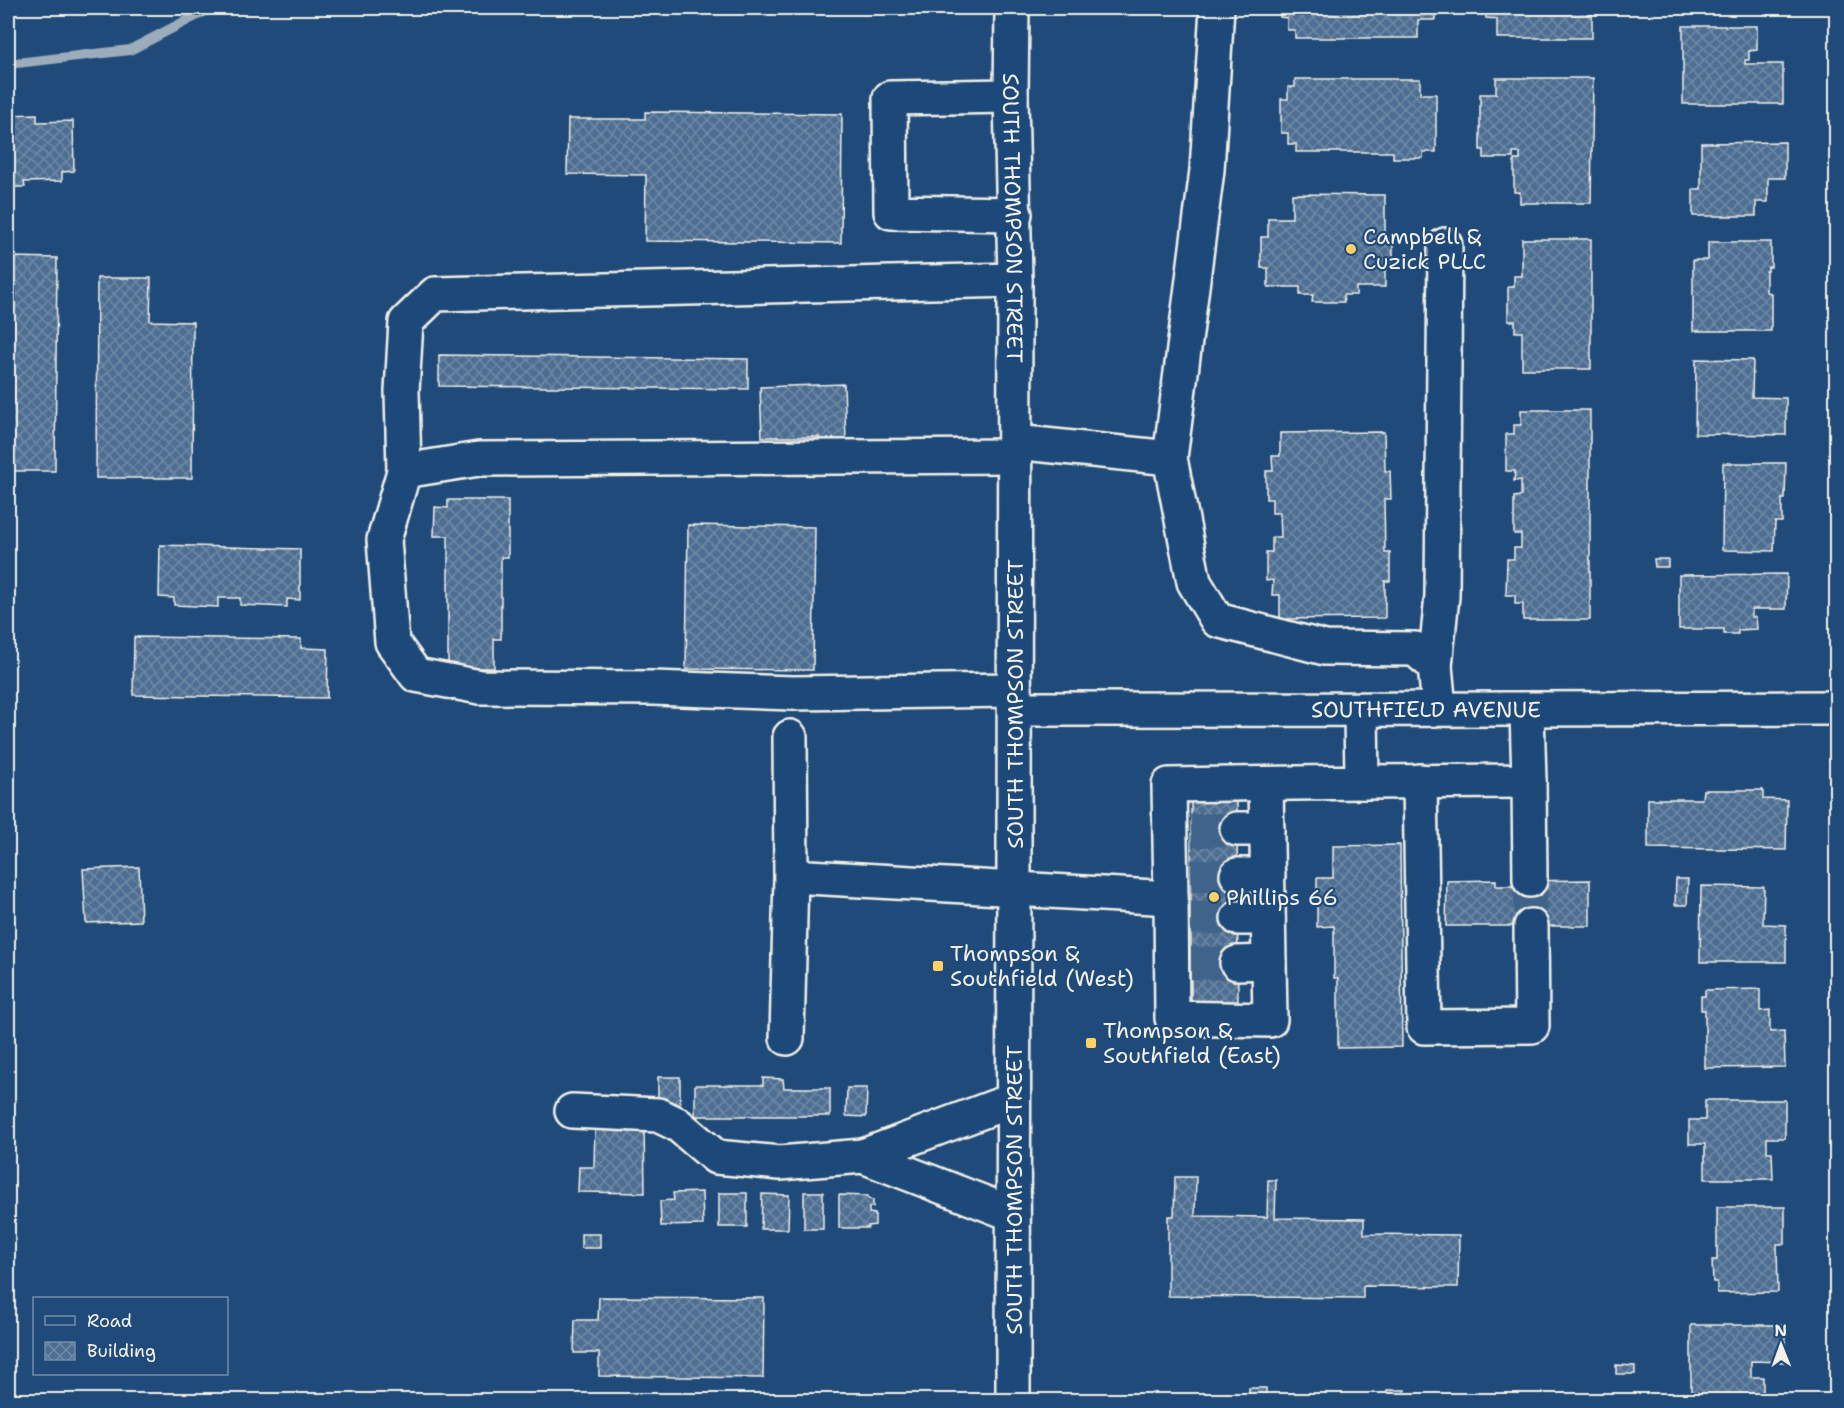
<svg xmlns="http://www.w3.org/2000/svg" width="1844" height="1408" viewBox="0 0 1844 1408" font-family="'Shantell Sans',sans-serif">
<defs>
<pattern id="building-cross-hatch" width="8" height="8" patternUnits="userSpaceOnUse" patternTransform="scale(1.5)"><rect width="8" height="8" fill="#4d6e92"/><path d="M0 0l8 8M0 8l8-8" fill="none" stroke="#708aa6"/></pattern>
</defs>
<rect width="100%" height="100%" fill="#1f4a7a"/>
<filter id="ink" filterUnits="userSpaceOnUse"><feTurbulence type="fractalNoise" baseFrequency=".0167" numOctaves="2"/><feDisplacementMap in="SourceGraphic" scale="12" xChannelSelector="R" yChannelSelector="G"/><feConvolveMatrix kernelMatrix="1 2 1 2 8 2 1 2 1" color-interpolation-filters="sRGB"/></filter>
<g filter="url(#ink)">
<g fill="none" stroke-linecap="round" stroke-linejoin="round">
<!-- stream -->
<path stroke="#9cacbb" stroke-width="10" d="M8 64 130 50 211 8"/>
</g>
<!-- building -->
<g fill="url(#building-cross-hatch)" stroke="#f4f1e8" stroke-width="1.5">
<path d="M1280 8H1435V20H1418V38H1295V30H1287V18L1280 17Z"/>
<path d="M1486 8H1592V38H1497V19L1486 18Z"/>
<path d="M1683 26H1757V50L1749 51V60H1745V64H1783V104H1683Z"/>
<rect x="8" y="76" width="3" height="17"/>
<path d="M1496 78H1593L1591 203H1520V192H1514V160H1520V153H1513V158H1484V150H1480V94H1496Z"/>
<path d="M1295 79H1420V94H1436V152H1423V158H1393V152H1296V144H1288V133H1281V99H1288V87H1295Z"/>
<path d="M645 112 842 114 841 243 645 241 646 175 567 174 568 119H645Z"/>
<path d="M37 114V122L73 121 74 171 62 172V181L24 182 25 187H8V115Z"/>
<path d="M1785 142V178H1768V202H1756V216H1693V189H1701V143Z"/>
<path d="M1292 194 1385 195V239L1393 238V267H1385V287H1356V295H1343L1344 302H1312L1313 295H1300V287H1268V268H1261V237H1268V218H1292Z"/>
<path d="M1522 239H1591V369H1522V332H1515V321H1508V287H1514V276H1522Z"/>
<path d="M1708 242H1771V267H1768V271H1766V292L1771 293V331H1693V260H1708Z"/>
<path d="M11 257 57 258 55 471H9Z"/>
<path d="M97 278H151L150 321 193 322 192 478H96Z"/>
<path d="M439 355 748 359V389L439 386Z"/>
<path d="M1696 359 1753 360 1752 397 1786 398V435L1695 434Z"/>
<path d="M844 384 846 440H843V453L820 454 819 437H762L760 387Z"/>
<path d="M1521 410H1590V620H1523V604H1515V595H1506L1507 559H1514V548H1521V534H1514V497L1521 496V480L1514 481 1515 471H1506V434H1514V425H1521Z"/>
<path d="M1384 432 1385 471H1390L1391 499H1384L1385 553H1390V581H1385V618L1280 619V595H1272L1273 580 1266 581V552H1272V537H1281L1280 513H1272V499H1266V471H1273L1272 456H1280V433Z"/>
<path d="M1723 463H1786L1785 499H1782V522H1775L1774 551 1722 550Z"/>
<path d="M448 500H508V557H501V639H494V668H448V536H434L435 507 448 508Z"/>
<path d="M688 525 815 527 813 670 686 669Z"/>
<path d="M160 545 300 549V600L287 599V607L240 605V598H218V607L174 605V598L159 597Z"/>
<path d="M1654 559H1668V567H1655Z"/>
<path d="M1787 574 1786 609H1752V617H1756L1757 629 1738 630V634H1724V629H1679V575Z"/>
<path d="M134 637 301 639V648L328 649 327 698 133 695Z"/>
<path d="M1703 790H1763V799L1787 800 1786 850 1648 848V799H1702Z"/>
<path d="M1191 791H1237L1238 1006H1191Z"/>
<path d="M1400 845 1402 1047 1338 1048V978H1334V926L1317 927V878H1333V846Z"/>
<path d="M139 867 141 921 86 923 83 869Z"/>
<path d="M1676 879H1688L1687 905H1675Z"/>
<path d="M1496 880V886H1516V881L1590 880V926H1446L1447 881Z"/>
<path d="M1701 886 1764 887 1763 924 1786 925V962H1700Z"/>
<path d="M1760 989V1011L1770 1010V1032L1784 1031 1785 1067 1705 1068V1010H1701V996H1705V990Z"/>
<rect x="658" y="1077" width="22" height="33"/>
<path d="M763 1078 783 1079 784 1088H830V1116H695V1085H763Z"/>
<path d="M847 1088H867L866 1117 846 1116Z"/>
<path d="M1705 1100H1785V1138H1767V1152H1772L1773 1179H1705V1144H1689V1120H1705Z"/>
<path d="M595 1124 644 1125 645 1193 578 1192 579 1167H594Z"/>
<path d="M1175 1177H1196L1195 1216 1267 1217 1268 1180H1276L1275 1218 1364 1219V1234L1459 1235 1458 1287 1363 1286V1298L1168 1296V1216H1174Z"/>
<path d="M702 1192 703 1225 661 1226 660 1201 674 1200 673 1193Z"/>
<rect x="804" y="1192" width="19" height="37"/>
<rect x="719" y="1193" width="28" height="34"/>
<path d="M762 1194 789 1195 788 1229H761Z"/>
<path d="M839 1195 868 1196V1199L873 1200V1207H869V1213L875 1214V1225L868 1226V1228H839Z"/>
<path d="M1717 1207H1785V1244H1777L1778 1292 1717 1293V1282H1713L1712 1260H1717Z"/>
<rect x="581" y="1234" width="19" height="14"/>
<path d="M599 1297 764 1298 763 1378 599 1376V1353H574L575 1320H598Z"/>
<path d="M1691 1325H1785V1362L1751 1361V1377H1763V1400H1691Z"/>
<path d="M1616 1365 1635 1366V1374H1616Z"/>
<rect x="1249" y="1388" width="17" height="12"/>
<rect x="1387" y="1390" width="18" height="10"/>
</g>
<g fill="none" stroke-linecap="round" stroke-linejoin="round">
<!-- minor-tunnel -->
<g stroke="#3f638a" stroke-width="33" stroke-dasharray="33 16" stroke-linecap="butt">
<path d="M1191 831 1237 829"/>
<path d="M1191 876 1237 875"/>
<path d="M1530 880 1531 926"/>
<path d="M1191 918H1238"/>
<path d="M1191 963H1237"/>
</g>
<defs>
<g id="minor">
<path d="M1011 96 890 98 891 212 1015 214"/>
<path d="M1015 442 1170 458 1194 582 1217 620 1325 648 1415 649 1435 666 1439 708"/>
<path d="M1170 458 1207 170 1217 8"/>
<path d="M404 471 402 391 406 322 435 294 1015 280"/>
<path d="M1435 666 1442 596 1445 245"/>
<path d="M1015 690 793 693 653 688 480 687 416 675 392 642 384 540 404 471 479 459 1015 456"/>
<path id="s1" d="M1015 709C1289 709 1562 710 1836 708"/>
<path d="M790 737 791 876 1171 898 1169 785 1362 782 1361 710"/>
<path d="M1420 781 1424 1027 1532 1026 1531 926"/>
<path d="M1529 781 1530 880"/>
<path d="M1362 782 1529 781 1527 711"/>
<path d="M1237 829H1267"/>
<path d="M1237 875H1268"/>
<path d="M1171 898 1172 1018 1270 1020 1266 784"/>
<path d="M1238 918H1268"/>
<path d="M1237 963 1269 962"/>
<path d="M787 1038 791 876"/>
<path d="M572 1111 658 1115 677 1124 716 1157 780 1163 863 1156"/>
<path d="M1013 1214 863 1156 1013 1100"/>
</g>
<g id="highway">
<path id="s2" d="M1012 8 1011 96 1015 280 1013 1400"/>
</g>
</defs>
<!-- minor casing -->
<use href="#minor" stroke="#f4f1e8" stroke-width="38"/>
<!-- highway casing -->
<use href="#highway" stroke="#f4f1e8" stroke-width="38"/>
<!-- minor -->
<use href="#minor" stroke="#1f4a7a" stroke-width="33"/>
<!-- highway -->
<use href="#highway" stroke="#1f4a7a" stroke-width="33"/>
</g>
</g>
<!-- markers -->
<g fill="#ffd166" stroke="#1f4a7a" stroke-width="2">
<circle cx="1351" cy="249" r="6"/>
<circle cx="1214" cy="897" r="6"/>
<rect x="932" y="960" width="12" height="12" rx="3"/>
<rect x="1085" y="1037" width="12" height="12" rx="3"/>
</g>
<g text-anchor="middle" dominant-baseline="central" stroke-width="4.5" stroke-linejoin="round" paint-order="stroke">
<!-- street labels -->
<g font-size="22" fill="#f4f1e8" stroke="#1f4a7a">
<text stroke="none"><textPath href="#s2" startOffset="210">SOUTH THOMPSON STREET</textPath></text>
<text transform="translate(1015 704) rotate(-90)">SOUTH THOMPSON STREET</text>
<text stroke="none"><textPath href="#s1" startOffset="411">SOUTHFIELD AVENUE</textPath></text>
<text transform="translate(1014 1190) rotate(-90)">SOUTH THOMPSON STREET</text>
</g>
<!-- poi labels -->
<g font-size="22" fill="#f4f1e8" stroke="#1f4a7a" text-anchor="start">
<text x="1363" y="236">Campbell &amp;<tspan x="1363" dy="25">Cuzick PLLC</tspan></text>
<text x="1226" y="897">Phillips 66</text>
<text x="950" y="953">Thompson &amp;<tspan x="950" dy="25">Southfield (West)</tspan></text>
<text x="1103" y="1030">Thompson &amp;<tspan x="1103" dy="25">Southfield (East)</tspan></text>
</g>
</g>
<!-- margin -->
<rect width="1844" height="1408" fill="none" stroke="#1f4a7a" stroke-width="30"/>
<rect x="15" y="15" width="1814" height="1378" fill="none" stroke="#f4f1e8" stroke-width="2" filter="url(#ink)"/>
<!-- legend -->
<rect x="33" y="1297" width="195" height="78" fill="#1f4a7a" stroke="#748da6" stroke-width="1.5"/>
<rect x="45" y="1316" width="30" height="9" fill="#1f4a7a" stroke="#748da6" stroke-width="1.5"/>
<text x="87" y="1327" font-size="18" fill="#f4f1e8">Road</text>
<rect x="45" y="1342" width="30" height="18" fill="url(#building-cross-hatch)" stroke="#748da6" stroke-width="1.5"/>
<text x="87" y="1357" font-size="18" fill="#f4f1e8">Building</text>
<!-- north arrow -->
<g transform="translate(1781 1345) rotate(359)" stroke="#1f4a7a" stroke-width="4.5" paint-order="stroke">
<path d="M0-4.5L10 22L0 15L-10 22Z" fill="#f4f1e8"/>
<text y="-9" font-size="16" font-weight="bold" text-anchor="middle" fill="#f4f1e8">N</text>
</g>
</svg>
